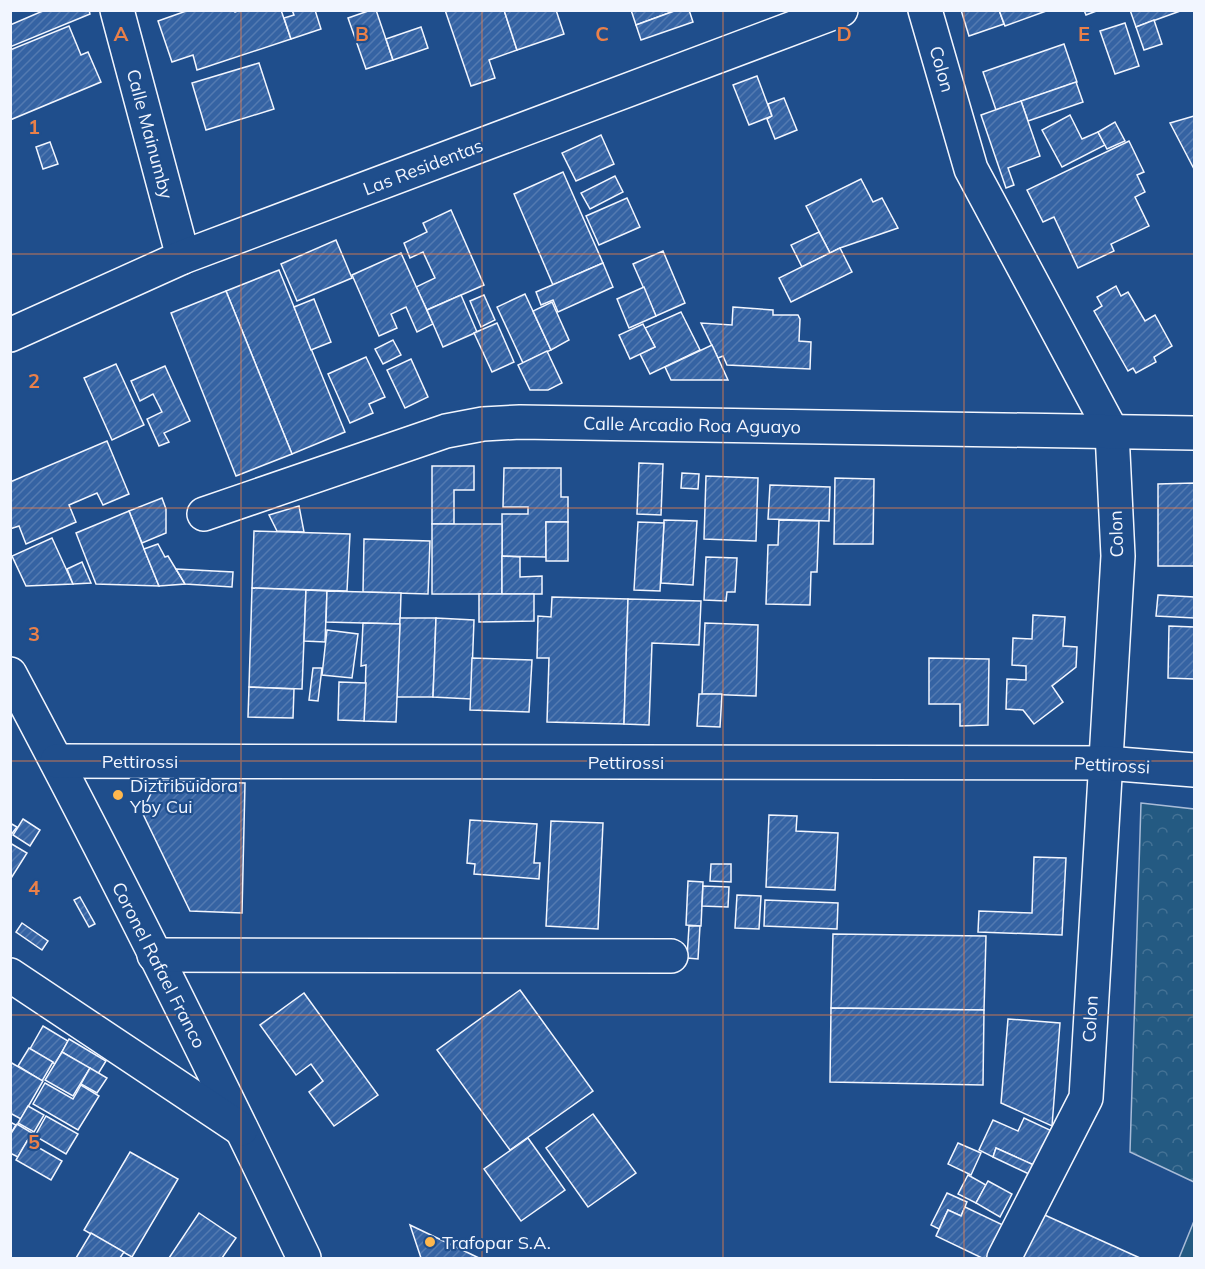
<svg xmlns="http://www.w3.org/2000/svg" width="1205" height="1269" viewBox="0 0 1205 1269" font-family="Mulish,sans-serif">
<defs>
<pattern id="forest-crowns" width="20" height="18" patternUnits="userSpaceOnUse" patternTransform="scale(1.5)"><rect width="20" height="18" fill="#245a82"/><path d="M2 6a3 3 0 1 1 6 0M12 15a3 3 0 1 1 6 0" fill="none" stroke="#447295"/></pattern>
<pattern id="building-hatch" width="6" height="6" patternUnits="userSpaceOnUse" patternTransform="scale(1.5)"><rect width="6" height="6" fill="#3563a3"/><path d="M-1 1l2-2M0 6l6-6M5 7l2-2" fill="none" stroke="#537ab1"/></pattern>
</defs>
<rect width="100%" height="100%" fill="#1f4e8c"/>
<!-- green -->
<path fill="#245a82" stroke="#a8bbd7" stroke-width="1.5" d="M1194 1221V1258H1179Z"/>
<!-- forest -->
<path fill="url(#forest-crowns)" stroke="#a8bbd7" stroke-width="1.5" d="M1141 803 1194 809V1182L1130 1152Z"/>
<!-- building -->
<g fill="url(#building-hatch)" stroke="#f2f6ff" stroke-width="1.5">
<path d="M45 10H89L90 14 10 47V25Z"/>
<path d="M189 10H234L235 12 240 10H281L291 39 197 70 193 55 172 62 158 21Z"/>
<path d="M292 10H315L321 29 291 39 284 18 294 15Z"/>
<path d="M371 10H376L393 60 366 69 348 18Z"/>
<path d="M445 10H504L517 50 489 60 495 78 471 86Z"/>
<path d="M504 10H556L564 34 517 50Z"/>
<path d="M631 10H677L636 25Z"/>
<path d="M677 10H689L693 22 641 40 636 25Z"/>
<path d="M961 10H999L1004 24 969 36Z"/>
<path d="M999 10H1049L1005 26Z"/>
<path d="M1084 10H1099L1086 15Z"/>
<path d="M1130 10H1183L1136 27Z"/>
<path d="M1154 20 1162 44 1144 50 1136 27Z"/>
<path d="M1125 23 1139 66 1115 74 1100 31Z"/>
<path d="M69 26 81 55 88 52 101 82 10 120V50Z"/>
<path d="M421 27 428 48 393 60 386 39Z"/>
<path d="M1064 44 1077 82 996 110 983 72Z"/>
<path d="M259 63 274 109 206 130 192 83Z"/>
<path d="M757 76 772 116 749 125 733 85Z"/>
<path d="M1076 82 1083 102 1028 121 1021 101Z"/>
<path d="M784 98 797 130 775 139 767 119 772 116 768 104Z"/>
<path d="M1021 101 1040 156 1008 168 1014 185 1006 188 981 115Z"/>
<path d="M1070 115 1082 139 1098 132 1105 145 1062 167 1042 130Z"/>
<path d="M1194 116V169L1170 123Z"/>
<path d="M1115 122 1125 141 1107 149 1098 132Z"/>
<path d="M601 135 614 164 576 181 562 153Z"/>
<path d="M1129 141 1144 172 1137 175 1145 192 1135 197 1149 226 1111 244 1114 251 1078 268 1054 217 1043 222 1027 190Z"/>
<path d="M50 142 58 164 43 169 36 147Z"/>
<path d="M563 172 603 263 553 285 514 194Z"/>
<path d="M615 176 623 192 590 209 581 193Z"/>
<path d="M861 179 873 202 882 198 898 228 840 248 830 253 806 206Z"/>
<path d="M627 198 640 227 599 245 586 216Z"/>
<path d="M451 210 484 285 427 310 416 287 435 278 423 252 410 258 404 243 427 232 423 223Z"/>
<path d="M819 232 830 253 802 267 791 245Z"/>
<path d="M336 240 352 278 297 301 281 264Z"/>
<path d="M840 248 852 272 791 302 779 278Z"/>
<path d="M663 251 685 303 656 316 633 264Z"/>
<path d="M401 253 433 324 417 332 406 307 391 314 397 328 379 336 352 275Z"/>
<path d="M603 263 613 287 558 312 553 300 541 305 536 292Z"/>
<path d="M279 270 345 432 292 454 226 291Z"/>
<path d="M1116 286 1121 296 1128 292 1145 321 1155 315 1172 346 1154 357 1156 362 1136 373 1133 368 1128 371 1094 311 1102 306 1097 297Z"/>
<path d="M644 287 656 316 629 328 617 299Z"/>
<path d="M226 291 292 454 236 476 171 313Z"/>
<path d="M525 294 551 350 523 363 497 307Z"/>
<path d="M461 295 477 332 443 347 427 310Z"/>
<path d="M484 295 495 320 481 327 470 301Z"/>
<path d="M314 299 331 342 311 350 294 307Z"/>
<path d="M552 302 569 340 551 350 533 311Z"/>
<path d="M733 307 773 310V315H798L800 319 799 341 811 342 810 369 727 365 723 356 718 358 701 323 732 325Z"/>
<path d="M681 312 700 350 650 374 640 354 655 347 645 328Z"/>
<path d="M497 323 514 362 492 372 474 333Z"/>
<path d="M643 324 655 347 630 359 619 335Z"/>
<path d="M393 340 401 355 383 364 375 349Z"/>
<path d="M712 345 728 380H671L665 367Z"/>
<path d="M547 351 562 383 548 390H530L518 365Z"/>
<path d="M366 357 385 397 369 404 373 413 350 423 328 374Z"/>
<path d="M411 359 428 397 405 408 387 370Z"/>
<path d="M116 364 144 425 112 440 84 378Z"/>
<path d="M165 366 190 421 164 433 169 442 159 446 147 419 162 412 153 394 140 401 131 381Z"/>
<path d="M107 441 129 494 103 505 97 493 69 505 76 522 26 544 19 526 10 529V482Z"/>
<path d="M639 463 663 464 661 515 637 514Z"/>
<path d="M432 466H474V490H454V524H432Z"/>
<path d="M504 468H561V497H568V522H546V557L502 556V514H528V507H503Z"/>
<path d="M682 473 699 474 698 489 681 488Z"/>
<path d="M706 476 758 478 756 541 704 539Z"/>
<path d="M835 478 874 479 873 544H834Z"/>
<path d="M1194 483V566H1158V484Z"/>
<path d="M770 485 830 487 829 521 768 519Z"/>
<path d="M162 498 166 509V533L142 543 129 511Z"/>
<path d="M299 506 304 532 277 531 269 515Z"/>
<path d="M129 511 144 549 159 586 96 584 76 533Z"/>
<path d="M664 520 697 521 693 585 661 583Z"/>
<path d="M779 520 819 521 817 572H811L810 605 766 604 768 545H778Z"/>
<rect x="546" y="522" width="22" height="39"/>
<path d="M638 522 664 523 660 591 634 590Z"/>
<rect x="432" y="524" width="70" height="70"/>
<path d="M254 531 350 534 347 591 252 588Z"/>
<path d="M52 538 73 584 26 586 12 556Z"/>
<path d="M364 539 430 541 428 594 363 592Z"/>
<path d="M158 544 165 557 168 556 185 584 159 586 144 549Z"/>
<path d="M502 556 520 557V577L542 576V594H502Z"/>
<path d="M706 557 737 558 735 592H727L726 601 704 600Z"/>
<path d="M82 562 91 583 73 584 67 569Z"/>
<path d="M176 569 233 572 232 587 185 584Z"/>
<path d="M252 588 306 590 302 689 249 687Z"/>
<path d="M306 590 327 591 325 642 304 641Z"/>
<path d="M327 591 401 593 400 624 326 622Z"/>
<path d="M479 594H534V621L479 622Z"/>
<path d="M1158 595 1194 597V618L1156 616Z"/>
<path d="M552 597 628 599 624 724 547 722 549 658H537L538 616 551 617Z"/>
<path d="M628 599 701 601 699 645 652 643 649 725 624 724Z"/>
<path d="M1033 615 1065 617 1063 646 1077 647 1076 667 1052 686 1063 702 1034 724 1023 710 1006 709 1007 679 1026 680V666L1012 665 1013 638 1032 639Z"/>
<path d="M400 618H436L433 697H397Z"/>
<path d="M436 618 474 620 471 699 433 697Z"/>
<path d="M363 623 400 624 396 722 364 721 366 665 361 666Z"/>
<path d="M705 623 758 625 756 696 702 694Z"/>
<path d="M1169 626 1194 627V679L1168 678Z"/>
<path d="M327 630 358 634 352 678 322 675Z"/>
<path d="M472 658 532 660 529 712 470 710Z"/>
<path d="M929 658 989 659 988 725 960 726V704H929Z"/>
<path d="M313 668H322L318 701 309 700Z"/>
<path d="M339 682 366 683 364 721 338 720Z"/>
<path d="M249 687 294 689 293 718 248 717Z"/>
<path d="M699 694H722L720 727 697 726Z"/>
<path d="M157 781 245 783 242 913 190 911 142 812Z"/>
<path d="M769 815 797 816 796 831 838 833 835 890 766 887Z"/>
<path d="M23 819 40 830 30 846 13 835Z"/>
<path d="M470 820 537 824 534 863H540L539 879 474 874 475 864 467 863Z"/>
<path d="M551 821 603 823 598 929 546 926Z"/>
<path d="M10 823 17 827 10 836Z"/>
<path d="M10 843 27 853 10 880Z"/>
<path d="M1034 857 1066 858 1062 935 978 932 979 911 1032 913Z"/>
<path d="M711 864H731V882L710 881Z"/>
<path d="M688 881 703 882 701 926 686 925Z"/>
<path d="M703 886 729 887 728 907 702 906Z"/>
<path d="M737 895 761 896 759 929 735 928Z"/>
<path d="M80 897 95 924 89 927 74 900Z"/>
<path d="M765 900 838 903 837 929 764 926Z"/>
<path d="M22 923 48 941 42 950 16 932Z"/>
<path d="M689 926H700L698 959 687 958Z"/>
<path d="M833 934 986 936 984 1010 831 1008Z"/>
<path d="M520 990 593 1091 510 1150 437 1050Z"/>
<path d="M304 993 378 1095 334 1126 309 1092 323 1081 311 1064 296 1075 260 1025Z"/>
<path d="M831 1008 984 1010 983 1085 830 1082Z"/>
<path d="M1008 1019 1060 1023 1052 1126 1001 1103Z"/>
<path d="M43 1026 68 1041 55 1064 30 1049Z"/>
<path d="M69 1039 106 1061 98 1074 62 1052Z"/>
<path d="M29 1048 53 1062 42 1081 18 1066Z"/>
<path d="M62 1052 90 1068 73 1096 45 1080Z"/>
<path d="M10 1062 43 1081 21 1119 10 1113Z"/>
<path d="M90 1068 107 1078 97 1093 81 1084Z"/>
<path d="M45 1083 73 1099 81 1085 99 1096 78 1130 33 1104Z"/>
<path d="M28 1106 44 1115 34 1132 18 1123Z"/>
<path d="M593 1114 636 1173 588 1207 546 1148Z"/>
<path d="M46 1116 78 1134 66 1154 35 1136Z"/>
<path d="M1024 1118 1052 1131 1036 1166 996 1148 993 1157 979 1150 993 1120 1018 1131Z"/>
<path d="M10 1122 16 1125 10 1135Z"/>
<path d="M17 1124 32 1133 18 1157 10 1153V1135Z"/>
<path d="M528 1138 565 1190 521 1221 484 1169Z"/>
<path d="M27 1141 62 1161 51 1180 16 1160Z"/>
<path d="M958 1143 981 1153 971 1175 948 1164Z"/>
<path d="M996 1148 1036 1166 1031 1175 993 1157Z"/>
<path d="M130 1152 178 1179 132 1257 84 1230Z"/>
<path d="M968 1175 986 1185 976 1203 958 1194Z"/>
<path d="M988 1181 1012 1194 1000 1217 976 1203Z"/>
<path d="M947 1193 967 1202 961 1216 948 1210 939 1229 931 1225Z"/>
<path d="M965 1207 1005 1226 989 1258H982L936 1236 948 1210 961 1216Z"/>
<path d="M1038 1212 1140 1258H1017Z"/>
<path d="M199 1213 236 1238 222 1258H169Z"/>
<path d="M410 1225 479 1258H421Z"/>
<path d="M91 1233 124 1252 120 1258H76Z"/>
</g>
<g fill="none" stroke-linecap="round" stroke-linejoin="round">
<defs>
<g id="minor">
<path d="M117 10 183 257"/>
<path d="M925 10 971 169 1112 432 1118 556 1086 1098 1004 1258"/>
<path d="M204 514 446 431 483 424 520 422 1194 433"/>
<path d="M10 674C113 867 210 1062 304 1258"/>
<path d="M57 761 1106 763 1194 770"/>
<path d="M154 955 671 956"/>
<path d="M10 975 241 1129"/>
</g>
<path id="major" d="M10 335 183 257 841 10"/>
</defs>
<!-- minor casing -->
<use href="#minor" stroke="#f2f6ff" stroke-width="36"/>
<!-- major casing -->
<use href="#major" stroke="#f2f6ff" stroke-width="36"/>
<!-- minor -->
<use href="#minor" stroke="#1f4e8c" stroke-width="33"/>
<!-- major -->
<use href="#major" stroke="#1f4e8c" stroke-width="33"/>
</g>
<!-- grid -->
<path fill="none" stroke="#ea8049" stroke-width="1.5" stroke-opacity="0.55" d="M241 10V1258M482 10V1258M723 10V1258M964 10V1258M10 254H1194M10 508H1194M10 761H1194M10 1015H1194"/>
<!-- markers -->
<g fill="#ffb74d" stroke="#1f4e8c" stroke-width="2">
<circle cx="118" cy="795" r="6"/>
<circle cx="430" cy="1242" r="6"/>
</g>
<g text-anchor="middle" dominant-baseline="central" stroke-width="4.5" stroke-linejoin="round" paint-order="stroke">
<!-- street labels -->
<g font-size="18" fill="#f2f6ff" stroke="#1f4e8c">
<text transform="translate(942 69) rotate(74)">Colon</text>
<text transform="translate(150 134) rotate(75)">Calle Mainumby</text>
<text transform="translate(423 167) rotate(-21)">Las Residentas</text>
<text transform="translate(692 425) rotate(1)">Calle Arcadio Roa Aguayo</text>
<text transform="translate(1116 534) rotate(-92)">Colon</text>
<text x="140" y="761">Pettirossi</text>
<text x="626" y="762">Pettirossi</text>
<text transform="translate(1112 765) rotate(3)">Pettirossi</text>
<text transform="translate(159 965) rotate(63)">Coronel Rafael Franco</text>
<text transform="translate(1090 1019) rotate(-87)">Colon</text>
</g>
<!-- poi labels -->
<g font-size="18" fill="#f2f6ff" stroke="#1f4e8c" text-anchor="start">
<text x="130" y="785">Diztribuidora<tspan x="130" dy="21">Yby Cui</tspan></text>
<text x="442" y="1242">Trafopar S.A.</text>
</g>
</g>
<g font-size="20" text-anchor="middle" font-weight="bold" fill="#ea8049" stroke="#1f4e8c" stroke-width="4.5" stroke-linejoin="round" paint-order="stroke">
<text x="121" y="41">A</text>
<text x="362" y="41">B</text>
<text x="602" y="41">C</text>
<text x="844" y="41">D</text>
<text x="1084" y="41">E</text>
<text x="34" y="134">1</text>
<text x="34" y="388">2</text>
<text x="34" y="641">3</text>
<text x="34" y="895">4</text>
<text x="34" y="1149">5</text>
</g>
<!-- border -->
<rect width="1205" height="1269" fill="none" stroke="#f2f6ff" stroke-width="24"/>
</svg>
